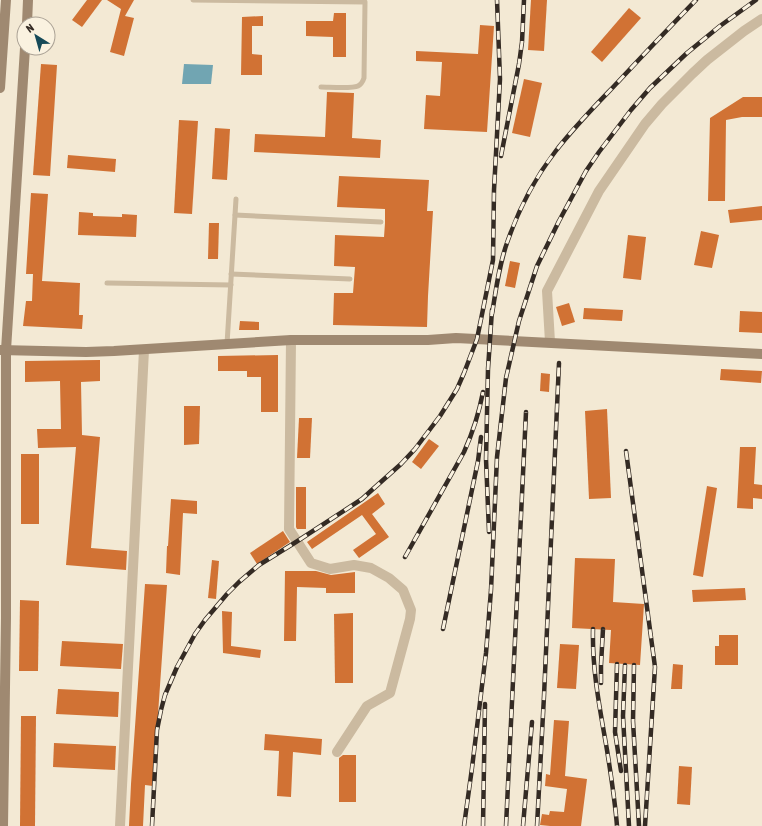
<svg xmlns="http://www.w3.org/2000/svg" width="762" height="826" viewBox="0 0 762 826" font-family="'Asap Condensed',sans-serif">
<rect width="100%" height="100%" fill="#f3e9d4"/>
<!-- water -->
<path fill="#71a5b2" d="M184 64 213 65 211 84H182Z"/>
<!-- building -->
<g fill="#d17234">
<path d="M87 0H102L82 27 72 20Z"/>
<path d="M107 0H134L125 16 134 18 124 56 110 52 121 9Z"/>
<path d="M531 0H547L544 51 528 50Z"/>
<path d="M629 8 641 18 602 62 591 52Z"/>
<path d="M334 13H346V57H333V37L306 36V21H333Z"/>
<path d="M263 16V26H252V54L262 55V75H241L242 17Z"/>
<path d="M480 25 494 26 487 132 424 129 426 95 440 96 442 62 416 61V51L478 54Z"/>
<path d="M41 64 57 65 50 176 33 175Z"/>
<path d="M524 79 542 83 530 137 512 133Z"/>
<path d="M327 92 354 93 352 138 381 140 380 158 254 152 255 134 325 137Z"/>
<path d="M743 97H762V117H742L726 120 725 201H708L710 118Z"/>
<path d="M179 120 198 121 192 214 174 213Z"/>
<path d="M215 128 230 129 227 180 212 179Z"/>
<path d="M68 155 116 159 115 172 67 168Z"/>
<path d="M339 176 429 180 427 211H433L428 296 427 327 333 325 334 293H353L355 267 334 266 335 235 384 237 385 223V209L337 207Z"/>
<path d="M31 193 48 194 42 281 80 283 79 315H83L82 329 23 326 26 301H32L33 274H26Z"/>
<path d="M762 206V220L730 223 728 210Z"/>
<path d="M79 212 93 213V216L122 217V214L137 215 136 237 78 235Z"/>
<path d="M209 223H219L218 259H208Z"/>
<path d="M701 231 719 235 712 268 694 265Z"/>
<path d="M628 235 646 237 641 280 623 278Z"/>
<path d="M510 261 520 263 515 288 505 286Z"/>
<path d="M569 303 575 322 562 326 556 307Z"/>
<path d="M584 308 623 310 622 321 583 319Z"/>
<path d="M740 311 762 312V333L739 332Z"/>
<path d="M240 321 259 322V330H239Z"/>
<path d="M278 355V412H261V377H247V371H218V356Z"/>
<path d="M100 360V381L81 382 82 435 100 437 91 548 127 551 126 570 66 565 76 447 38 448 37 429H61L60 381 25 382V361Z"/>
<path d="M721 369 762 371 761 383 720 380Z"/>
<path d="M541 373 550 374 549 392 540 391Z"/>
<path d="M184 406H200L199 444 184 445Z"/>
<path d="M607 409 611 498 589 499 585 411Z"/>
<path d="M299 418H312L310 458H297Z"/>
<path d="M429 439 439 446 421 469 412 462Z"/>
<path d="M740 447H756L754 484 762 485V499L753 498V509L737 508Z"/>
<rect x="21" y="454" width="18" height="70"/>
<path d="M707 486 717 488 703 577 693 575Z"/>
<path d="M296 487H306V529H297L296 527Z"/>
<path d="M378 493 385 504 372 514 389 537 359 558 353 550 376 534 362 515 312 549 307 542Z"/>
<path d="M171 499 197 501V514L183 513 180 575 166 573 167 546H168Z"/>
<path d="M283 531 290 542 257 564 250 553Z"/>
<path d="M575 558 615 559 613 602 644 604 640 665 609 663 611 630 572 628Z"/>
<path d="M212 560 219 561 216 599 208 598Z"/>
<path d="M285 571H316L331 575 355 572V593H326V588L297 587 296 641H284Z"/>
<path d="M145 584 167 585 153 786 145 785 143 826H129L131 784Z"/>
<path d="M745 588 746 600 693 602 692 590Z"/>
<path d="M20 600 39 601 38 671H19Z"/>
<path d="M222 611 232 612 231 646 261 650 260 658 223 653Z"/>
<path d="M353 613V683H335L334 614Z"/>
<path d="M719 635H738V665H715V646H719Z"/>
<path d="M62 641 123 644 121 669 60 666Z"/>
<path d="M560 644 579 645 576 689 557 688Z"/>
<path d="M673 664 683 665 682 689H671Z"/>
<path d="M58 689 119 692 118 717 56 714Z"/>
<path d="M21 716H36L35 826H20Z"/>
<path d="M554 720 569 721 565 776 587 779 581 826H550L540 825 542 814 549 815 550 811 564 812 567 789 545 786 546 774 550 775Z"/>
<path d="M265 734 322 739 321 755 293 752 291 797 277 796 279 751 264 750Z"/>
<path d="M54 743 116 746 115 770 53 767Z"/>
<path d="M343 755H356V802H339V758Z"/>
<path d="M679 766 692 767 690 805 677 804Z"/>
</g>
<g fill="none" stroke-linecap="round" stroke-linejoin="round">
<!-- lane -->
<g stroke="#cbbaa0" stroke-width="5">
<path d="M193 0 365 2 364 78C363 81 362 84 358 86 352 89 329 87 321 87"/>
<path d="M235 215 381 222"/>
<path d="M231 274 350 279"/>
<path d="M107 283 231 285"/>
<path d="M227 344 236 199"/>
</g>
<!-- street -->
<g stroke="#cbbaa0" stroke-width="10">
<path d="M291 340 289 529 311 563 330 569 354 565 371 568 389 578 403 590 411 610 410 619 390 693 367 706 337 752"/>
<path d="M550 342 547 291 599 191 645 124 662 104 692 74 707 60 744 31 762 19"/>
<path d="M120 826 144 350"/>
</g>
<!-- secondary -->
<g stroke="#9f8971" stroke-width="10">
<path d="M27 24 28 0"/>
<path d="M0 88 6 0"/>
<path d="M0 350 86 352 114 351 291 340H428L456 338 762 354"/>
<path d="M3 826 6 618V350L25 48"/>
</g>
<defs>
<g id="rail">
<path d="M501 156 519 64 522 42 524 0"/>
<path d="M492 314C496 290 499 264 508 240 519 209 535 178 555 152 574 127 597 104 618 82 644 54 670 27 696 0"/>
<path d="M626 451 655 667 645 826"/>
<path d="M489 532 486 459 488 369 492 310"/>
<path d="M405 557 464 452C473 432 479 413 483 392"/>
<path d="M443 629 478 461 481 437"/>
<path d="M593 629C592 671 600 709 607 750 611 775 615 801 617 826"/>
<path d="M617 664 615 732 621 771"/>
<path d="M625 665 623 716 629 826"/>
<path d="M634 665 633 721 639 826"/>
<path d="M601 683V665L603 629"/>
<path d="M152 826 157 730 161 710 165 695 177 667 195 634 205 620 227 594 239 582 259 565 296 542 362 499 373 489 401 464 415 449 440 416 457 389 464 373 477 339 493 260 494 190 500 79 497 0"/>
<path d="M464 826 472 768 486 653 491 590 497 457 506 378 519 321 537 266 559 221 586 171 599 152 631 110 650 88 687 53 720 26 756 0"/>
<path d="M483 826 485 704"/>
<path d="M506 826 526 412"/>
<path d="M523 826 532 722"/>
<path d="M537 826 544 696 559 363"/>
</g>
</defs>
<!-- rail casing -->
<use href="#rail" stroke="#342b24" stroke-width="4.5"/>
<!-- rail -->
<use href="#rail" stroke="#faf2e0" stroke-width="3" stroke-dasharray="9" stroke-linecap="butt"/>
</g>
<!-- north arrow -->
<g transform="translate(36 36) rotate(323)"><circle r="19" fill="#faf2e0" stroke="#aba295"/>
<path d="M0-3L7 15L0 10L-7 15Z" fill="#164a58"/>
<text y="-6" font-size="11" font-weight="bold" text-anchor="middle" fill="#342b24">N</text>
</g>
</svg>
